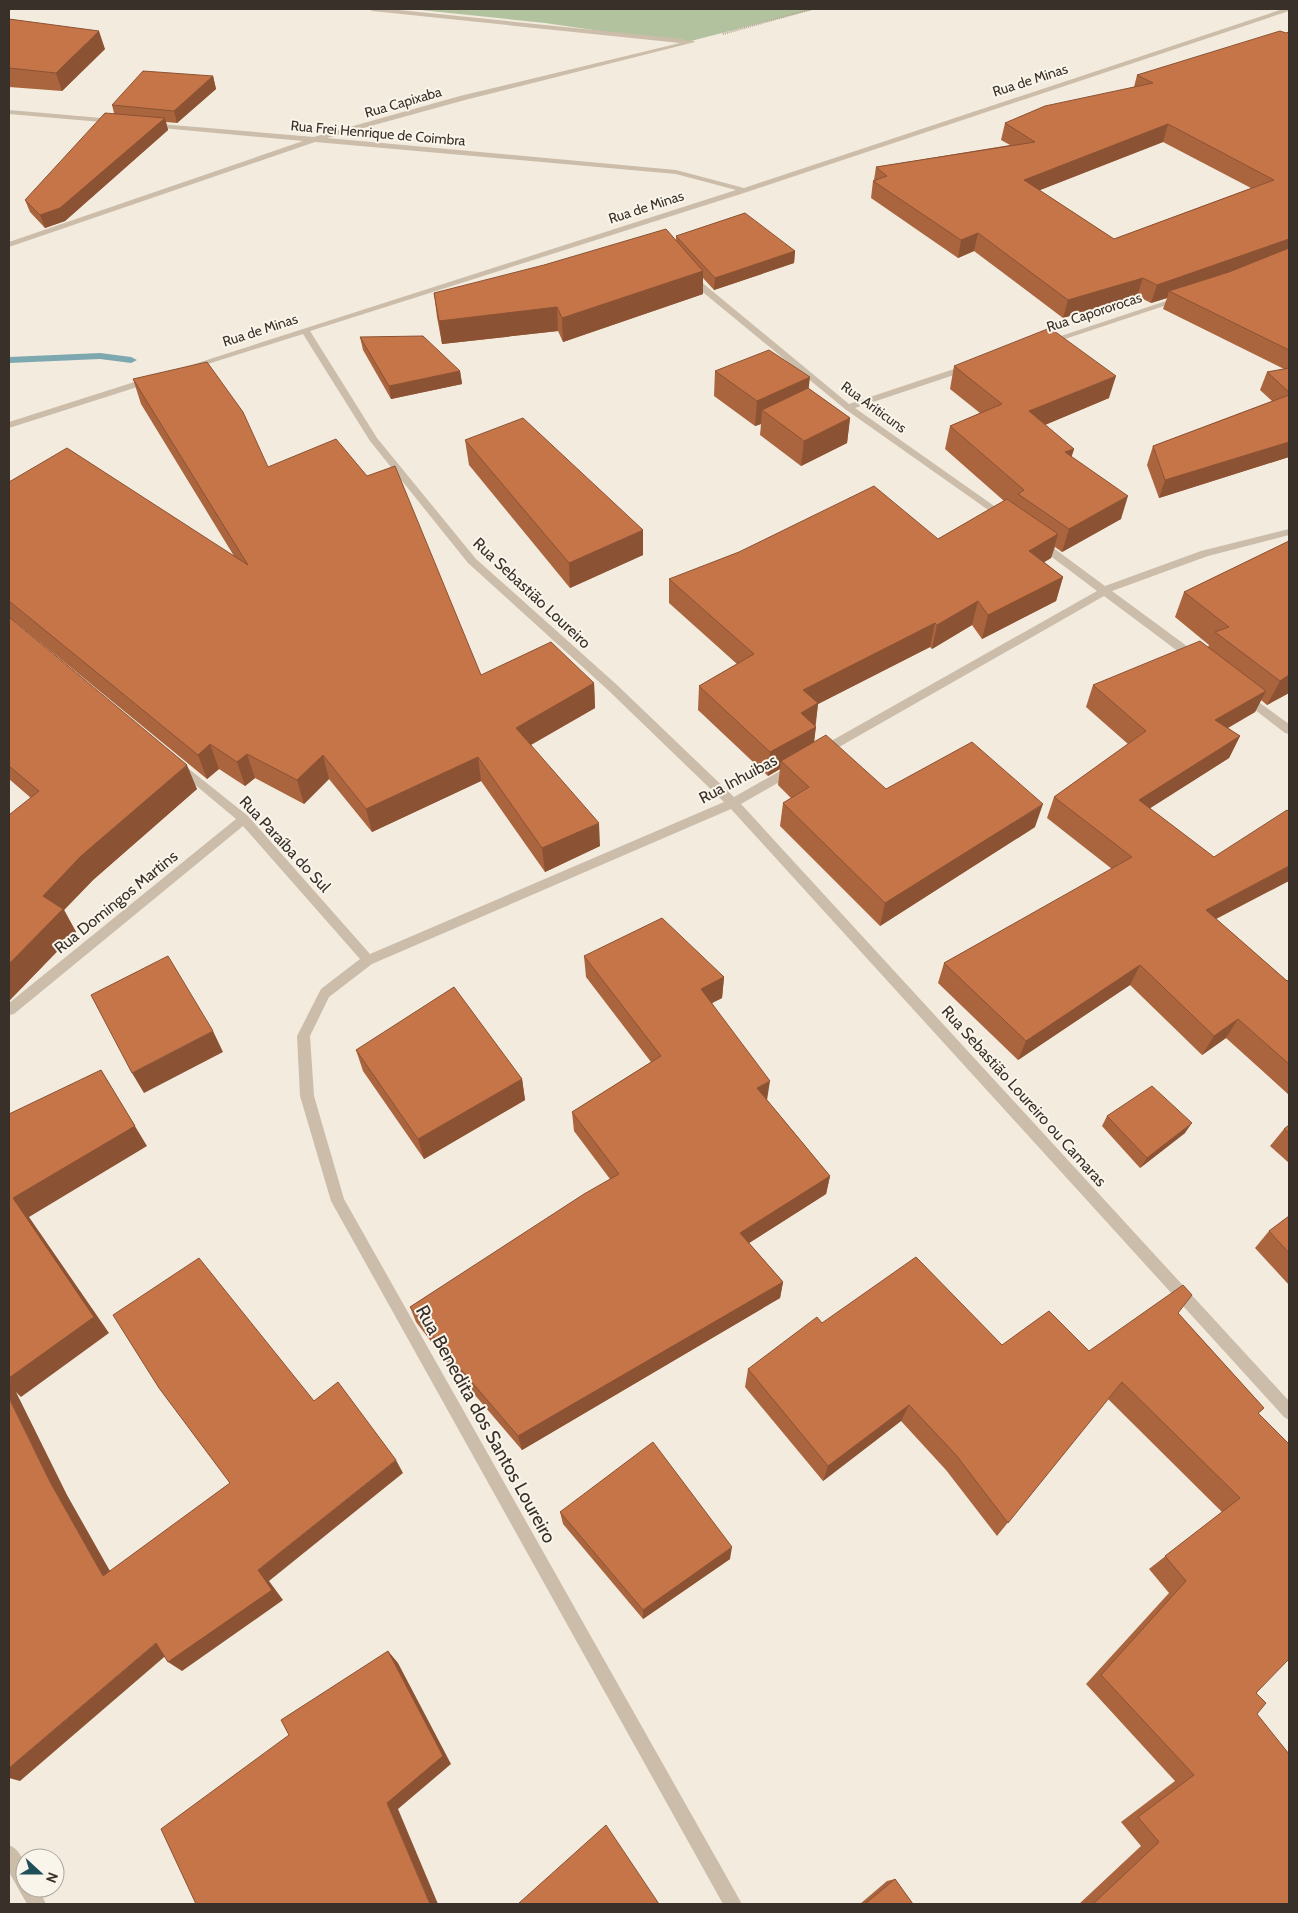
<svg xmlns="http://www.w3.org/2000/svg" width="1298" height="1913" viewBox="0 0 1298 1913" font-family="Cabin,sans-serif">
<rect width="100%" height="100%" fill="#f3ebde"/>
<!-- green -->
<path fill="#b2c29e" d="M411 9H816L683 43 545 23Z"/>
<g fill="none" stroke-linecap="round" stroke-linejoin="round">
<!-- stream -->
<path fill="#7da8b0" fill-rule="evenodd" d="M100 353 131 357 137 360 131 363 100 359 9 363V357Z"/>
<!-- path -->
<path stroke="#b7a794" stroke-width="2" stroke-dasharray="1 1" stroke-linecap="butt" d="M723 34 812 9"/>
<!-- minor -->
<g fill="#cbbdaa" fill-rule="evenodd">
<path d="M369 9H389L683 39 686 41 692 40 695 42 465 100 327 138 676 170 744 188 1283 9H1289V11L747 192 310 331 377 438 476 559 616 684 734 797 789 766H797L799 769 797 772 741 804 1289 1401V1420L1284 1417 731 809 372 964 329 997 310 1036 314 1096 344 1199 742 1904H723L331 1201 300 1096 297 1036 321 989 360 959 243 826 14 1014 9 1015V1003L236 819 175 768 173 765 179 761 248 816 370 954 724 802 608 690 468 563 370 441 303 334 192 369 185 367 736 190 676 174 315 142 9 247V242L303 141 151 127H148V123L314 137 460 96 680 43 372 11Z"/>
<path d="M9 110 113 119 117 121 113 123 9 114Z"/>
<path d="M689 274H695L705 285 849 404 966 365H972V369L855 408 1007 515V519H1001L845 409 699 289 688 276Z"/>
<path d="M1178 297 1185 299 1050 344 1043 342Z"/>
<path d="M150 377 154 380 153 382 9 428V422Z"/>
<path d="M1289 529V535L1208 556 1112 591 1199 655V661H1191L1104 596 825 755 821 756 815 752 817 749 1097 591 1036 545V541H1044L1105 586 1201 551Z"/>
<path d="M1245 692 1289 724V734L1285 733 1241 699 1240 696Z"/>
<path d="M9 1845C26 1852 25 1872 25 1888H38L46 1904H27L9 1872Z"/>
</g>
</g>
<!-- wall -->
<g fill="#aa653f" fill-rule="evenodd">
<path d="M9 19 105 49 62 91 9 87Z"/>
<path d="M1289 32V457L1159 498 1147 465 1153 446 1272 401 1260 390 1267 372 1284 369 1163 309 1167 298 1151 303 1137 296 1063 318 974 251 958 258 871 198 873 181 874 180 876 167 1010 145 1001 140 1005 123 1134 87 1137 75ZM1163 142 1251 188 1114 239 1039 190Z"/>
<path d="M213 76 216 89 177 123 166 122 168 130 65 221 45 228 30 212 25 200 114 113 112 105Z"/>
<path d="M676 236 795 251 794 263 714 290 703 278V294L563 342 558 331 442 344 437 317 434 293 676 241Z"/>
<path d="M360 337 460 371 462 384 391 399 363 350Z"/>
<path d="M954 366 1109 398 1045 425 1074 449 1071 457 1121 519 1062 552 1055 547 1051 558 1044 562 1063 577 1056 601 982 639 972 625 932 649 930 647 818 704 814 742 886 789 1035 827 880 926 780 826 783 803 791 798 778 785 780 769 768 776 698 710 699 686 737 664 669 603V579L938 539 1004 501 945 449 950 426 980 413 950 389Z"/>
<path d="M715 371 809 389 850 418 847 443 801 466 760 435 761 424 755 426 714 396Z"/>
<path d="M133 379 268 467 481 675 594 683 595 708 531 745 600 846 545 872 481 781 372 832 329 779 304 804 255 778 245 786 219 769 207 779 14 621 12 620 197 789 93 880 64 910 76 932 9 1001V815L31 798 9 779V482L234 556 141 404Z"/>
<path d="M465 440 643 555 570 588 469 465Z"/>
<path d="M1289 541V693L1267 705 1261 700 1255 712 1228 728 1240 736 1229 758 1150 808 1216 919 1287 981 1289 980V1095L1226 1038 1202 1055 1130 985 1018 1060 938 983 944 963 1112 869 1047 818 1054 797 1128 744 1086 707 1093 685 1208 647 1209 645 1175 617 1184 592Z"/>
<path d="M584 956 724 977 722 998 712 1003 767 1100 830 1176 826 1194 749 1243 783 1282 780 1298 522 1450 450 1366 416 1322 410 1307 610 1179 574 1131 572 1112 651 1062 586 977Z"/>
<path d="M356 1050 522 1079 525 1100 424 1159 363 1071Z"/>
<path d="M1107 1116 1185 1133 1140 1168 1102 1126Z"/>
<path d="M1289 1125V1163L1270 1146 1284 1129Z"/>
<path d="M1289 1216V1285L1255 1248 1269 1231Z"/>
<path d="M1178 1313 1264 1408 1259 1413 1257 1714 1289 1904H1079L1141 1846 1121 1822 1175 1781 1086 1684 1169 1593 1149 1569 1222 1512 1108 1399 997 1536 946 1470 901 1421 823 1481 745 1387 748 1369 822 1323 1002 1345 1089 1351Z"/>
<path d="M560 1512 730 1559 643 1619 563 1524Z"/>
<path d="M895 1879 913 1904H860L887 1881Z"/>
</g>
<!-- shaded-wall -->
<g fill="#8b5233">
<path d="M99 31 105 49 62 91 56 73Z"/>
<path d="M213 76 216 89 177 123 174 111Z"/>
<path d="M165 118 168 130 65 221 45 228 40 215Z"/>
<path d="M1168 124 1163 142 1020 198 1024 180Z"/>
<path d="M978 233 974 251 958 258 961 240Z"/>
<path d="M1289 239V255L1169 291 1167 298 1151 303 1157 285Z"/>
<path d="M795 251 794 263 714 290 715 278Z"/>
<path d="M703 271V294L563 342 562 318Z"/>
<path d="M1143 278 1137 296 1063 318 1068 300Z"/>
<path d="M557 307 558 331 442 344 439 321Z"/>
<path d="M460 371 462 384 391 399 389 386Z"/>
<path d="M1116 376 1109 398 1023 434 1029 411Z"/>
<path d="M810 377 807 403 762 410 761 424 755 426 757 401Z"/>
<path d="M850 418 847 443 801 466 804 441Z"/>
<path d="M1289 442V457L1159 498 1165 480Z"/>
<path d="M1074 449 1067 471 1065 452Z"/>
<path d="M1128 496 1121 519 1062 552 1069 529Z"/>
<path d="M643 530V555L570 588 569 563Z"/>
<path d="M1058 534 1051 558 1023 575 1029 551Z"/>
<path d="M1063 577 1056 601 982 639 988 615Z"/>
<path d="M978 601 972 625 932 649 937 625Z"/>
<path d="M935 623 930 647 818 704 815 726 798 736 803 690Z"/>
<path d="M1289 675V693L1267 705 1280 681Z"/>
<path d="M594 683 595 708 518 752 516 728Z"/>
<path d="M1266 691 1255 712 1205 741 1215 720Z"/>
<path d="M816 727 813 750 781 761 780 769 768 776 770 752Z"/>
<path d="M1240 736 1229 758 1130 821 1139 800Z"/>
<path d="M210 744 219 769 207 779 198 755Z"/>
<path d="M247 754 255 778 245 786 237 762Z"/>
<path d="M323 755 329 779 304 804 297 780Z"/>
<path d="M478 757 481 781 372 832 366 809Z"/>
<path d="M187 765 197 789 93 880 64 910 76 932 9 1001V964L43 896 81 856Z"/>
<path d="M1043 804 1035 827 880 926 885 903Z"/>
<path d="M599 823 600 846 545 872 542 848Z"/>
<path d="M1289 866V881L1195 930 1206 910Z"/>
<path d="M1140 965 1130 985 1018 1060 1026 1041Z"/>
<path d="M724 977 722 998 700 1009 701 989Z"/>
<path d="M1238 1019 1226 1038 1202 1055 1214 1036Z"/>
<path d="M213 1031 223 1052 144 1093 132 1073Z"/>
<path d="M101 1070 147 1146 29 1217 109 1333 21 1397 16 1392 67 1495 119 1587 103 1576 50 1482 9 1398 13 1198Z"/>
<path d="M522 1079 525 1100 424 1159 418 1139Z"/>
<path d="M770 1081 767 1100 757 1088Z"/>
<path d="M1192 1123 1185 1133 1140 1168 1147 1158Z"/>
<path d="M830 1176 826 1194 738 1250 740 1233Z"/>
<path d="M783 1282 780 1298 522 1450 518 1436Z"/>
<path d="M909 1405 901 1421 823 1481 828 1466Z"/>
<path d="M396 1460 403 1473 269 1581 283 1600 182 1671 168 1662 258 1570Z"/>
<path d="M732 1547 730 1559 643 1619V1610Z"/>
<path d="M156 1643 170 1652 20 1781 9 1778V1768Z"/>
<path d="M388 1651 398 1663 451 1764 398 1809 438 1904H430L387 1803Z"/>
</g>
<!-- building -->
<g fill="#c67549" stroke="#8b5233" fill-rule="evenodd">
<path d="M9 19 99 31 56 73 9 68Z"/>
<path d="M1280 31 1286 33 1289 32V239L1157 285 1143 278 1068 300 978 233 961 240 873 181 887 176 876 167 1035 142 1005 123 1045 106 1153 83 1137 75ZM1168 124 1274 180 1114 239 1024 180Z"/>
<path d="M143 71 213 76 174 111 112 105Z"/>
<path d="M105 113 165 118 60 208 40 215 25 200Z"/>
<path d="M745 213 795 251 715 278 676 236Z"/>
<path d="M666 229 703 271 562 318 557 307 439 321 434 293 544 265Z"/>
<path d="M1289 248V350L1169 291 1229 272Z"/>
<path d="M1050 328 1116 376 1029 411 1074 449 1065 452 1128 496 1069 529 1018 494 1024 490 950 426 1002 404 954 366Z"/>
<path d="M423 336 460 371 389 386 360 337Z"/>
<path d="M769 350 810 377 757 401 715 371Z"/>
<path d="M207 362 243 412 268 467 336 439 367 476 395 466 481 675 551 642 594 683 516 728 599 823 542 848 478 757 366 809 323 755 297 780 247 754 237 762 210 744 198 755 9 601V482L67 448 248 565 133 379Z"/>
<path d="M1289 368V392L1267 372Z"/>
<path d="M808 388 850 418 804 441 762 410Z"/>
<path d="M1289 395V442L1165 480 1153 446Z"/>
<path d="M523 418 643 530 569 563 465 440Z"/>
<path d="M874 486 938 539 1007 499 1058 534 1029 551 1063 577 988 615 978 601 937 625 935 623 803 690 818 703 801 713 816 727 770 752 699 686 754 654 669 579 739 552Z"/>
<path d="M1289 541V675L1280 681 1215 632 1229 627 1184 592Z"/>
<path d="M9 617 187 765 81 856 43 896 63 909 9 964V815L39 791 9 766Z"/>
<path d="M1200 641 1266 691 1215 720 1240 736 1139 800 1214 857 1287 810 1289 812V866L1206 910 1287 981 1289 980V1064L1238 1019 1214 1036 1140 965 1026 1041 944 963 1132 857 1054 797 1146 731 1093 685Z"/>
<path d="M826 735 886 789 972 742 1043 804 885 903 783 803 809 787 781 761Z"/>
<path d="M662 918 724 977 701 989 770 1081 757 1088 830 1176 740 1233 783 1282 518 1436 445 1351 410 1307 584 1194 619 1174 572 1112 661 1056 584 956Z"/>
<path d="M168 956 213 1031 132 1073 91 995Z"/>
<path d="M454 987 522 1079 418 1139 356 1050Z"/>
<path d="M101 1070 135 1126 13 1198 94 1317 9 1378V1114Z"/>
<path d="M1152 1086 1192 1123 1147 1158 1107 1116Z"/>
<path d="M1289 1125V1133L1284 1129Z"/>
<path d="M1289 1216V1253L1269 1231Z"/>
<path d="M916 1257 1002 1345 1049 1311 1089 1351 1183 1285 1192 1295 1178 1313 1264 1408 1258 1413 1289 1444V1659L1256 1693 1266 1703 1257 1714 1289 1754V1904H1093L1159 1842 1138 1817 1194 1775 1101 1675 1186 1581 1165 1556 1240 1498 1122 1382 1008 1523 956 1455 909 1405 828 1466 748 1369 817 1317 822 1323Z"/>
<path d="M199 1258 314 1401 338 1382 396 1460 258 1570 272 1590 168 1662 156 1643 9 1768V1398L50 1482 103 1576 230 1483 159 1388 113 1315Z"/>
<path d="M653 1442 732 1547 643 1610 560 1512Z"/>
<path d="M388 1651 443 1756 387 1803 430 1904H196L161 1829 289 1735 281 1720Z"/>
<path d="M606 1825 659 1904H518Z"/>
<path d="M895 1879 913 1904H865Z"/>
</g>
<g text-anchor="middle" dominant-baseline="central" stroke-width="4" stroke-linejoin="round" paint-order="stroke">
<!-- far-street labels -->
<g font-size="14" fill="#383029" stroke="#faf5eb">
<text transform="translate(1030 80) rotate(-18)">Rua de Minas</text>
<text transform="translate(403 102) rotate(-16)">Rua Capixaba</text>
<text transform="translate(378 133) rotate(5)">Rua Frei Henrique de Coimbra</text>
<text transform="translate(646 207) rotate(-18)">Rua de Minas</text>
<text transform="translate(1094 312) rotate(-18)">Rua Capororocas</text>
<text transform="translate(260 330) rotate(-18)">Rua de Minas</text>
<text transform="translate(874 407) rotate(36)">Rua Ariticuns</text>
</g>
<!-- street labels -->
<g font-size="16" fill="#383029" stroke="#faf5eb">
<text transform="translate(532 593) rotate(43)">Rua Sebastião Loureiro</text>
<text transform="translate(738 779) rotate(-28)">Rua Inhuibas</text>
<text transform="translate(285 844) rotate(47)">Rua Paraíba do Sul</text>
<text transform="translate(116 902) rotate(-39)">Rua Domingos Martins</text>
<text transform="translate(1024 1096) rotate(48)">Rua Sebastião Loureiro ou Camaras</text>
</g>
<!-- near-street labels -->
<g font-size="19" fill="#383029" stroke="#faf5eb">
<text transform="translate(486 1424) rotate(61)">Rua Benedita dos Santos Loureiro</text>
</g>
</g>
<!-- border -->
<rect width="1298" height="1913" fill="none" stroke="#383029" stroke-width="20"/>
<!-- north arrow -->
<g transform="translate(40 1873) rotate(111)"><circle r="24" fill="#faf5eb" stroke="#aca69d"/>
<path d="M0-4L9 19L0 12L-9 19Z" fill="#1f505a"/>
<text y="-8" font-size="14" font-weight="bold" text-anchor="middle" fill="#383029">N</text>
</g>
</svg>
